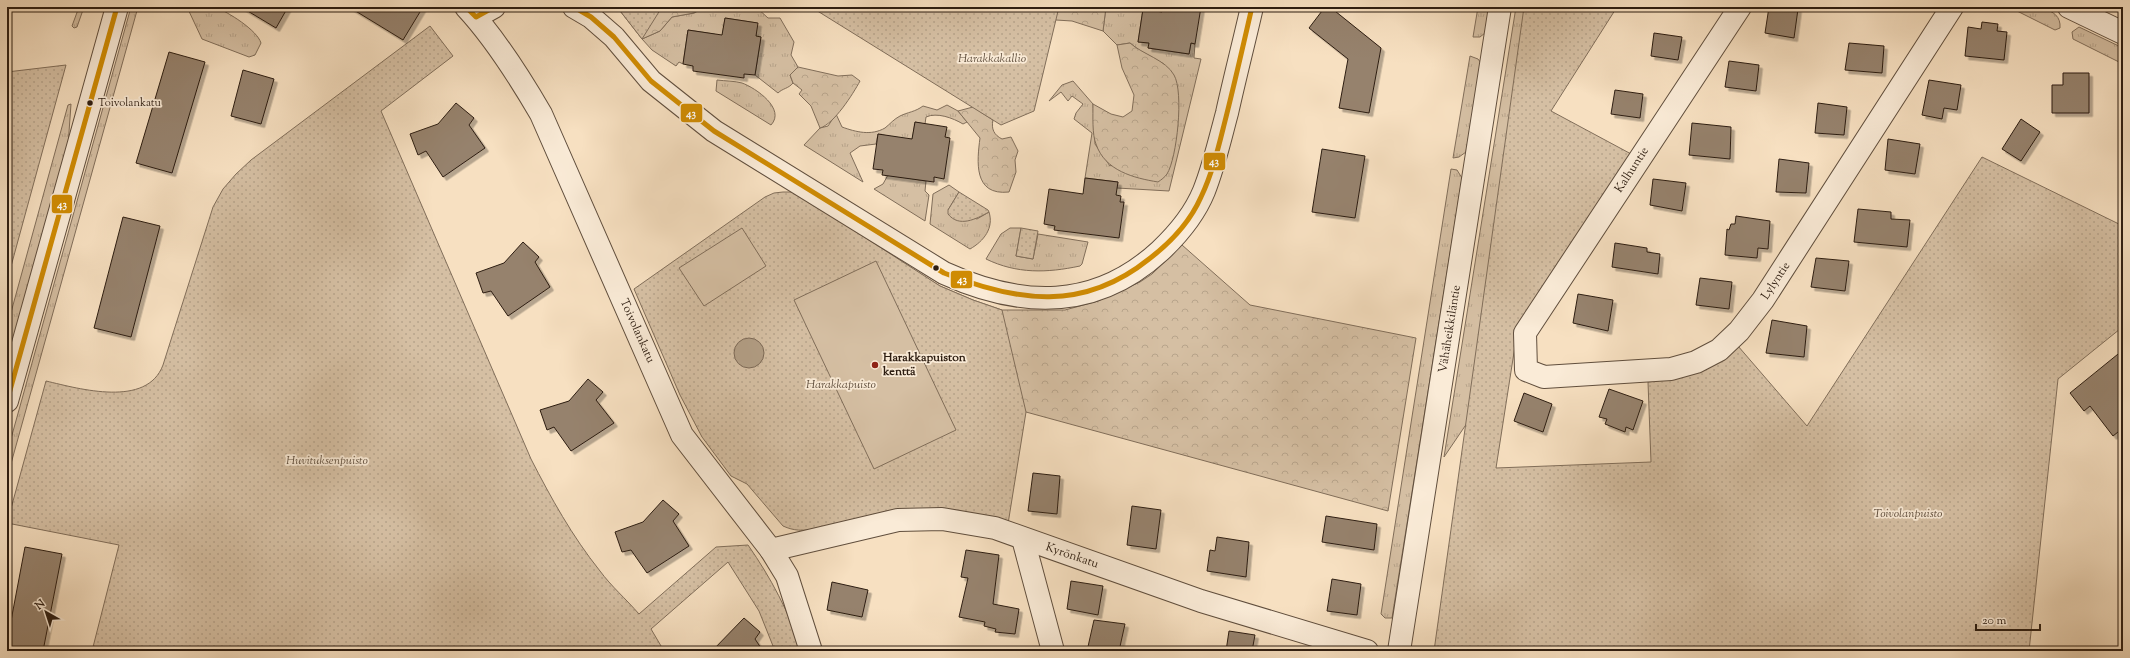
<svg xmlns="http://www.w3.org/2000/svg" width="2130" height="658" viewBox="0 0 2130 658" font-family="'Sorts Mill Goudy',serif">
<defs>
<pattern id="grass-tufts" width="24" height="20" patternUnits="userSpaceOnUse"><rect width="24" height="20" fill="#d5bfa3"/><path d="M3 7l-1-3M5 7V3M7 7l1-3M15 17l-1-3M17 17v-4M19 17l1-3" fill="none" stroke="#b7a48b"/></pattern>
<pattern id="forest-crowns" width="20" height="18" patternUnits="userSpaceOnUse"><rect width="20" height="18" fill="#d5bfa3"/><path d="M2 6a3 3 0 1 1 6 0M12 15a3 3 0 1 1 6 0" fill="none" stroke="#b7a48b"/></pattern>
<pattern id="park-dots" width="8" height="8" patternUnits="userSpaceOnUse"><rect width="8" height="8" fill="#d5bfa3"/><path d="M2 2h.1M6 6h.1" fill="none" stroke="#b7a48b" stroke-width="1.8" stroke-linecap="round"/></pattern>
<filter id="shadow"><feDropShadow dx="3.5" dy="3.5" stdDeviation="0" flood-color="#0004"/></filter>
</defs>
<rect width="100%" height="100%" fill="#f7e0c1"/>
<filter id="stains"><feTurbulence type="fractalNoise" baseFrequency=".005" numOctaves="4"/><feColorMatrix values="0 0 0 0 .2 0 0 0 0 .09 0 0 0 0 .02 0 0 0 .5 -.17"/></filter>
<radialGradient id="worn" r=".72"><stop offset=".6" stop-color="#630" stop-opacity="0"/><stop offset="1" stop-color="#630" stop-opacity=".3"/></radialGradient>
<!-- grass -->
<g fill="url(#grass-tufts)" stroke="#816e5a">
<path d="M79 7H84L77 27 74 28 72 26Z"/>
<path d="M131 7H138L7 478V453Z"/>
<path d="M187 7C195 7 208 5 215 7 228 12 257 30 261 43L255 55 249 57 202 39Z"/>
<path d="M705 7H756L768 18H780L794 42 791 55 798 67 790 75 793 83C788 89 783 88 778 93L755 75 761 37 756 36 757 23 725 18 722 37 714 34 688 30 683 64 679 62 676 66 652 50 642 39 660 31 672 17 694 13Z"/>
<path d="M1106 7H1163L1162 12 1143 9 1138 42 1149 43 1148 48 1189 54 1191 43 1195 44 1194 58 1201 59 1169 191 1117 188 1118 182 1085 178 1092 133 1074 119 1076 113 1083 104 1072 96 1068 101 1061 92 1049 101 1062 85 1073 81 1093 104 1095 144 1110 166 1164 64 1139 50 1130 43 1117 45 1103 31Z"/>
<path d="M1478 7H1489L1485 33 1480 37H1473Z"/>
<path d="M1516 7H1532L1518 344 1508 368 1480 404 1444 457Z"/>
<path d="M2013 7C2029 7 2062 5 2060 28L2055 30 2015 10Z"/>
<path d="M2079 27 2123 48V64L2073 39 2072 32Z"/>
<path d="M1470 56 1478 59 1481 63 1466 152 1459 157 1453 158Z"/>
<path d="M717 80C725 81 735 81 742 83 756 88 786 109 771 125L716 91Z"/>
<path d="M71 104 68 146 7 366V327L68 105Z"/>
<path d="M947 105 958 111 967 122 963 124C953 118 937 112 926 117L925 124 915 122 912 141 878 134 876 144 860 146 850 153 863 182 804 145 820 128 828 126 836 114 842 127C856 132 871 136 885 128 890 124 894 119 900 116 908 112 915 112 923 106L937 110Z"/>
<path d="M1451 169 1457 170 1462 178 1392 618H1385L1381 614Z"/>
<path d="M888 175 926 181 925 191 929 195 925 221 874 189 883 184Z"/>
<path d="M949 185 959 192 948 210 977 219 989 212C994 228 984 241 970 249L930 224 933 194Z"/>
<path d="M1010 228H1021L1016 256 1033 259 1038 234 1088 242 1082 264 1080 266C1047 273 1017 274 986 259L1001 234Z"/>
</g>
<!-- forest -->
<g fill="url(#forest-crowns)" stroke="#816e5a">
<path d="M617 7H705L694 13 672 17 660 31 642 39Z"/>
<path d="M1048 7H1106L1103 31 1072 21 1056 20Z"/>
<path d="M1130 43C1142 54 1166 60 1174 75 1184 92 1177 158 1167 174 1165 177 1161 180 1158 182 1134 178 1105 171 1096 144 1092 135 1093 115 1093 104L1111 114 1123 117 1132 111 1134 95 1122 68 1117 45Z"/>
<path d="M798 67 838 76 852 75 860 81C853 94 834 124 820 128L811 106 799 94 802 90 793 83 790 75Z"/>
<path d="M973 107 993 120C991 129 994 135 1002 139L1011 137 1018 151 1015 160 1016 172 1009 192C973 196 977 161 980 138L958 111Z"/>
<path d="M1182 245 1250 305 1416 338 1388 511 1026 412 1012 417 890 255 940 286 973 300 1002 310H1065L1098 301 1140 282 1152 274Z"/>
</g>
<!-- park -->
<g fill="url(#park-dots)" stroke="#816e5a">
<path d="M617 7H662L642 39Z"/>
<path d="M811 7H1059L1034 111 1001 125Z"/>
<path d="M1524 7H1617L1551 111 1633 155 1517 333 1496 468 1651 462 1648 382 1671 379 1738 346 1807 426 1982 157 2123 226V331L2120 329 2058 379 2029 651H1434Z"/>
<path d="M430 26 453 56 381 111 531 459C551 498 572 536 600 571 611 586 626 599 639 614L716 547 748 545C771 578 789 612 802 651H775L759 611 728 562 651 629 664 651H92L119 545 7 523 46 381C80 389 147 408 163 365L213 207 223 189 236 174 251 160Z"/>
<path d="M66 65 7 281V72Z"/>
<path d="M783 192H793L801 196 940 286 973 300 1002 310 1026 412 1008 524 815 533 814 529C803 531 794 531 783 526L747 484 731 476 702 437 680 395 634 289 765 197 774 193Z"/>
<path d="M959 192 988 210 989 212C976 219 959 228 948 214V210Z"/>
<path d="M1021 228 1038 231 1033 259 1016 256Z"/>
</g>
<!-- pitch -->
<g fill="#d5bfa3" stroke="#816e5a">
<path d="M742 228 766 266 704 306 679 268Z"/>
<path d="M876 261 956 430 874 469 794 300Z"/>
</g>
<!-- water -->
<circle fill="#b29e85" stroke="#7d6a57" cx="749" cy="353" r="15"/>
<!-- building -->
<g fill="#96826d" stroke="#2d1d11" filter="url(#shadow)">
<path d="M241 7H288L276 28Z"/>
<path d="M349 7H423L403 40Z"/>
<path d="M1163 7H1201L1195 44 1191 43 1189 54 1148 48 1149 43 1138 42 1143 9 1162 12Z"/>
<path d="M1325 7H1330L1381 48 1369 113 1339 108 1348 59 1309 28Z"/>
<path d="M1769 7 1798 9 1794 38 1765 33Z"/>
<path d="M725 18 758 23 756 36 761 37 755 75 744 74V78L693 71V66L683 64 688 30 722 35Z"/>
<path d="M1982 22 1998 24 1997 31 2007 32 2004 60 1965 56 1968 27 1981 29Z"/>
<path d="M1654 33 1682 37 1678 60 1651 56Z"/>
<path d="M1849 43 1884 46 1882 73 1845 70Z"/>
<path d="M169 52 205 62 172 173 136 163Z"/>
<path d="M1729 61 1759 65 1756 91 1725 87Z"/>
<path d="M243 70 274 79 261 124 231 116Z"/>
<path d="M2063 73H2089V113H2052V85H2063Z"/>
<path d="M1929 80 1961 85 1957 110 1944 108 1942 119 1922 115Z"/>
<path d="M1615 90 1643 94 1640 118 1611 114Z"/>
<path d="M456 103 474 118 469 125 485 148 443 177 426 151 418 155 410 134 438 124Z"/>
<path d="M1818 103 1847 107 1844 135 1815 133Z"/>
<path d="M2021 119 2040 132 2021 161 2002 149Z"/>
<path d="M915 122 947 127 945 137 950 138 944 179 934 177V182L882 175 883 170 873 169 878 134 912 139Z"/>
<path d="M1692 123 1731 127 1730 159 1689 155Z"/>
<path d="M1888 139 1920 144 1915 174 1885 170Z"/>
<path d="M1322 149 1365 156 1355 218 1312 212Z"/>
<path d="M1779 159 1809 163 1806 193 1776 192Z"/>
<path d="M1085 178 1118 182 1116 195 1121 196 1120 202H1124L1119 238 1054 230 1055 226 1044 224 1049 189 1083 194Z"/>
<path d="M1653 179 1686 183 1682 211 1650 205Z"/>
<path d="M1858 209 1891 212V219L1910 220 1907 247 1854 242Z"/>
<path d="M1736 216 1770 221 1768 249 1758 248 1757 258 1725 255 1727 229 1729 230 1731 224H1735Z"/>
<path d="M123 217 160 226 131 337 94 328Z"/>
<path d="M523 242 539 257 535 262 550 287 508 316 491 291 483 293 476 273 504 263Z"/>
<path d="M1615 243 1647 248V252L1660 254 1658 274 1612 267Z"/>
<path d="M1816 258 1849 261 1845 291 1811 287Z"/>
<path d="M1700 278 1732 282 1729 309 1696 305Z"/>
<path d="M1578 294 1613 300 1608 331 1573 323Z"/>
<path d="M1772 320 1807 326 1804 357 1766 353Z"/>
<path d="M2123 350V428L2113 436 2090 406 2084 411 2070 393Z"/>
<path d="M588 379 603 392 596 400 614 423 571 451 554 427 547 430 540 410 569 401Z"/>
<path d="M1609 389 1643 401 1633 430 1626 427 1625 432 1605 424 1607 419 1599 417Z"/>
<path d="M1524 393 1552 404 1543 432 1514 421Z"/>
<path d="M1033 473 1060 476 1057 514 1028 511Z"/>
<path d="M663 500 679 514 673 521 689 546 647 573 631 550 622 552 615 532 643 522Z"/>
<path d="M1132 506 1161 510 1156 549 1127 545Z"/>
<path d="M1326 516 1377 524 1374 550 1322 542Z"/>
<path d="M1217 537 1249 542 1246 577 1207 571 1210 550 1215 551Z"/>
<path d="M25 547 62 554 43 651H7V642Z"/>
<path d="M966 550 999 555 993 604 1019 609 1015 634 995 632 996 629 984 626 985 622 959 617 968 578 961 577Z"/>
<path d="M1332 579 1361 584 1357 615 1327 611Z"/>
<path d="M1071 581 1103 586 1098 615 1067 609Z"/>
<path d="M832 582 868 590 862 617 827 610Z"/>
<path d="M744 618 760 632 755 639 763 651H712Z"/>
<path d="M1094 620 1125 624 1119 651H1087Z"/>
<path d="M1229 631 1255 635 1252 651H1226Z"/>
</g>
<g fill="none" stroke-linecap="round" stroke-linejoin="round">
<defs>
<g id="minor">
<path d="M466 7C495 38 520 78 541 114L682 435 771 550 787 576 811 651"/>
<path d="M574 7 591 17 614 37 651 81 714 131 944 273C1021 308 1095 311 1160 251 1177 235 1195 213 1204 191 1214 166 1220 139 1227 113 1235 77 1244 42 1252 7"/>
<path d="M1740 7 1525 333 1526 370 1544 377 1671 369 1696 362 1719 350 1739 331 1763 300 1952 7"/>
<path d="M2069 7 2123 33"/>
<path d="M476 17 494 7"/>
<path d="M7 401 117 7"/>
<path d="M1023 539 1053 651"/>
<path d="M771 550 898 520 942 519 995 528 1201 601 1367 651"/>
<path d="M1399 651 1500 7"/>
</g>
</defs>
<!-- minor casing -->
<use href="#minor" stroke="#604e3d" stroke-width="24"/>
<!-- minor -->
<use href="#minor" stroke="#faebd7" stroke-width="22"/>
<defs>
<g id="bus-1">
<path d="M466 7 476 17 494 7"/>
<path d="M574 7 591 17 614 37 651 81 714 131 944 273C1017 302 1083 312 1149 259 1170 243 1190 222 1201 197 1212 174 1218 149 1224 125 1234 86 1243 46 1252 7"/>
<path d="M7 401 117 7"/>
</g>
</defs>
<!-- bus-1 casing -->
<use href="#bus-1" stroke="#faebd7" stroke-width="8"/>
<!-- bus-1 -->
<use href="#bus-1" stroke="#cf8b03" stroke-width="5"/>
</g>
<!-- markers -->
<g fill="#2d1d11" stroke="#faebd7" stroke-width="1.5">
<circle cx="90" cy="103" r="3.5"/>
<circle cx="936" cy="268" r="3.5"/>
</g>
<circle fill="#8f2418" stroke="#faebd7" stroke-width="1.5" cx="875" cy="365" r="4"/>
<g text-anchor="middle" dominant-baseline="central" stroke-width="3.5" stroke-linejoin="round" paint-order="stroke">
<!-- bus labels -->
<g font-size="11" fill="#2d1d11" stroke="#faebd7" text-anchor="start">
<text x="98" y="103">Toivolankatu</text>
</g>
<!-- park labels -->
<g font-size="12" font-style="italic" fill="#5f4e3d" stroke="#faebd7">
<text x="992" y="59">Harakkakallio</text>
<text x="841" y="385">Harakkapuisto</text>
<text x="327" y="461">Huvituksenpuisto</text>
<text x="1908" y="514">Toivolanpuisto</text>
</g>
<!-- street labels -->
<g font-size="12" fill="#2d1d11" stroke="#faebd7">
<text transform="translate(1632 170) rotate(-57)">Kalhuntie</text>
<text transform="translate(1776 281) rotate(-57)">Lylyntie</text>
<text transform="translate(1450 329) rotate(-81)">Vähäheikkiläntie</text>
<text transform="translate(637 331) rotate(66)">Toivolankatu</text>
<text transform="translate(1072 556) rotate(19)">Kyrönkatu</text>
</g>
<!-- poi labels -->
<g font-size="12" font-weight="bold" fill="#2d1d11" stroke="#faebd7" text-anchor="start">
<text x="883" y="358">Harakkapuiston<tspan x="883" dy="14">kenttä</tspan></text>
</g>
</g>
<g stroke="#faebd7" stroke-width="1.5">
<rect x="680" y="103" width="23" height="20" rx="4" fill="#cf8b03"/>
<rect x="1203" y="152" width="23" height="19" rx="4" fill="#cf8b03"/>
<rect x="51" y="194" width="22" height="20" rx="4" fill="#cf8b03"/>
<rect x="950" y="270" width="23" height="19" rx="4" fill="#cf8b03"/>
</g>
<g font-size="11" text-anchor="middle" font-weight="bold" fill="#fff">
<text x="691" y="117">43</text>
<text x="1214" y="165">43</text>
<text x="62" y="208">43</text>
<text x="962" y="283">43</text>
</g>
<!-- margin -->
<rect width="2130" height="658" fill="none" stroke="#f7e0c1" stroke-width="24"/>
<rect x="8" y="8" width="2114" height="642" fill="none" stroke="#2d1d11" stroke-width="2"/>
<rect x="12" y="12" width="2106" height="634" fill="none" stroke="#2d1d11"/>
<!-- north arrow -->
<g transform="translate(46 612) rotate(321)" stroke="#faebd7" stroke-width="3" paint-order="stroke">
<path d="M0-3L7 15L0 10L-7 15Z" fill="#2d1d11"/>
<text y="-6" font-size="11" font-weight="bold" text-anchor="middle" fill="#2d1d11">N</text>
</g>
<!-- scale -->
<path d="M1976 624v6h64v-6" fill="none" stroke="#2d1d11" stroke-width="2"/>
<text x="1982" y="624" font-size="12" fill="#2d1d11" stroke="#faebd7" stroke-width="3" paint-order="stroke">20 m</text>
<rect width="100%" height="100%" filter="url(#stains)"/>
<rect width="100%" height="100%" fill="url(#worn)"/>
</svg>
